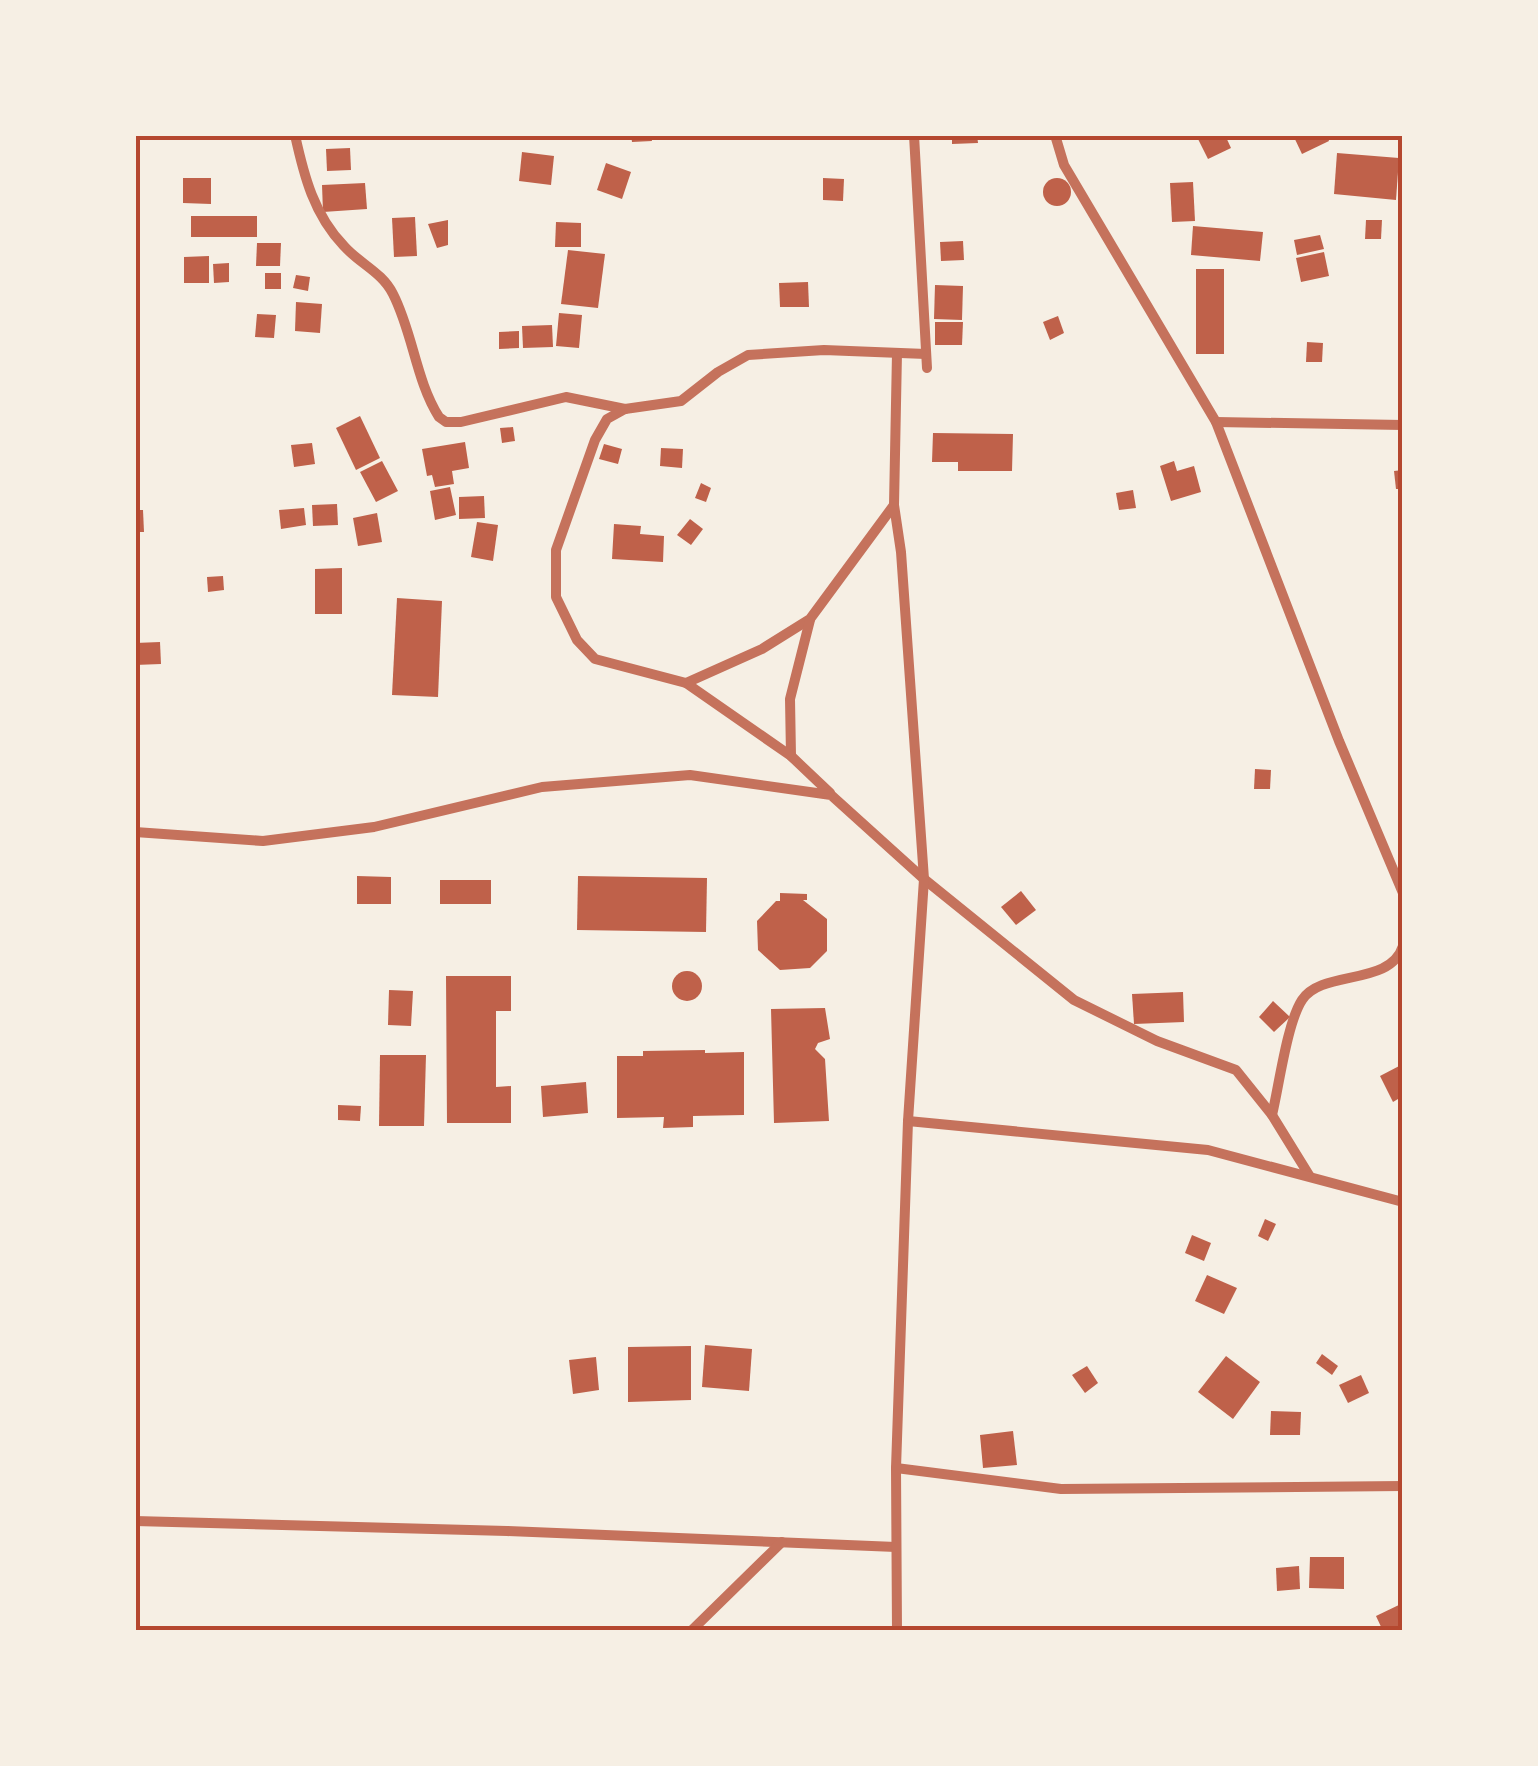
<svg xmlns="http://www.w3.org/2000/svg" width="1538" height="1766" viewBox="0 0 1538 1766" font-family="Rubik,sans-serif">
<rect width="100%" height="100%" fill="#f6efe4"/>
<!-- building -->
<g fill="#bf614a">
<path d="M631 135H651L652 141 632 142Z"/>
<path d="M952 135H977L978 143 952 144Z"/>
<path d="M1196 135H1225L1231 148 1208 159Z"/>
<path d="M1293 135H1327L1329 141 1302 154Z"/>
<path d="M350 148 351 170 327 171 326 149Z"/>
<path d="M522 152 554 156 551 185 519 181Z"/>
<path d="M1337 153 1399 158 1396 200 1334 194Z"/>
<path d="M606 163 631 172 622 199 597 190Z"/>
<circle cx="1057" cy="192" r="14"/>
<path d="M183 178H211V204L183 203Z"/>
<path d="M823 178 844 179 843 201 823 200Z"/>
<path d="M1193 182 1195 221 1172 222 1170 183Z"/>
<path d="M365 183 367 209 323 212 322 185Z"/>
<rect x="191" y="216" width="66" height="21"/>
<path d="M415 217 417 256 394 257 392 218Z"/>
<path d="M448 220V245L437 248 428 224Z"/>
<path d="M1366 220H1382L1381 239H1365Z"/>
<path d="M556 222 581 223V247H555Z"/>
<path d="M1193 226 1263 232 1260 261 1191 255Z"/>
<path d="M1320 235 1324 249 1297 255 1294 240Z"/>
<path d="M963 241 964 260 941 261 940 242Z"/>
<path d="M257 243H281L280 266H256Z"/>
<path d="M568 250 605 254 598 308 561 304Z"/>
<path d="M1324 252 1329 276 1301 282 1296 258Z"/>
<path d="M209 256V283H184V257Z"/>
<path d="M229 263V282L214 283 213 264Z"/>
<rect x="1196" y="269" width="28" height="85"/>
<rect x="265" y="273" width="16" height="16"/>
<path d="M296 275 310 277 308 291 293 288Z"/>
<path d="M808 282 809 307H780L779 283Z"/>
<path d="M935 285 963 286 962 320 934 319Z"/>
<path d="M296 302 322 304 320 333 295 331Z"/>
<path d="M559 313 582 315 579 348 556 346Z"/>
<path d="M257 314 276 315 274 338 255 337Z"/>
<path d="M1058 316 1064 333 1050 340 1043 322Z"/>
<path d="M935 322H963L962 345H935Z"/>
<path d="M552 325 553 347 523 348 522 326Z"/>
<path d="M519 331V348L499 349V332Z"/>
<path d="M1307 342 1323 343 1322 362H1306Z"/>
<path d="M360 416 380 458 356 470 336 428Z"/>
<path d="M513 427 515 441 502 443 500 428Z"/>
<path d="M933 433 1013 434 1012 471H958V462H932Z"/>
<path d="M465 442 469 468 452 471 454 484 435 487 432 475 427 476 422 449Z"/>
<path d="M312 443 315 464 294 467 291 445Z"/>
<path d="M604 444 622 449 618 464 599 459Z"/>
<path d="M661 448 683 449 682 468 660 466Z"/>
<path d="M382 461 398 491 376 502 360 472Z"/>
<path d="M1174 461 1177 471 1194 466 1201 492 1171 501 1160 466Z"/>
<path d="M1403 470V489H1396L1394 471Z"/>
<path d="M701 483 711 488 706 502 695 498Z"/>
<path d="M450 487 456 515 435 520 430 491Z"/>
<path d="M1133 490 1136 508 1119 510 1116 493Z"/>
<path d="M484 496 485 518 459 519V497Z"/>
<path d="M337 504 338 525 313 526 312 505Z"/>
<path d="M304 508 306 525 281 529 279 510Z"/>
<path d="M135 510H143L144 532H135Z"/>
<path d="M377 513 382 542 358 546 353 518Z"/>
<path d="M690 519 703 529 691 545 677 535Z"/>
<path d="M477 522 498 525 493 561 471 557Z"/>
<path d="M614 524 641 526 640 534 664 536 663 562 612 559Z"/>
<path d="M342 568V614H315V569Z"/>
<path d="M223 576 224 590 208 592 207 577Z"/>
<path d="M397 598 442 601 438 697 392 695Z"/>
<path d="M160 642 161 664 135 665V643Z"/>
<path d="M1255 769 1271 770 1270 789H1254Z"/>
<path d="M357 876 391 877V904H357Z"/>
<path d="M578 876 707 878 706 932 577 930Z"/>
<rect x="440" y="880" width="51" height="24"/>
<path d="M1021 891 1036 910 1016 925 1001 907Z"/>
<path d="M780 893 807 894V900H803L827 919V951L810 968 780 970 758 950 757 921 776 901H780Z"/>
<circle cx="687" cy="986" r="15"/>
<path d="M446 976H511V1011H496V1087L511 1086V1123H447Z"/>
<path d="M389 990 413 991 411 1026 388 1025Z"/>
<path d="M1183 992 1184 1022 1134 1024 1132 994Z"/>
<path d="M1273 1001 1290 1017 1274 1032 1259 1017Z"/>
<path d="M825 1008 830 1039 818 1043 815 1049 825 1059 829 1121 774 1123 771 1009Z"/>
<path d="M705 1050V1053L744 1052V1115L693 1116V1127L663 1128 664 1117 617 1118V1056H643V1051Z"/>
<path d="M380 1055H426L424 1126H379Z"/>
<path d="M1403 1064V1096L1393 1102 1380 1076Z"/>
<path d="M586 1082 588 1113 543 1117 541 1086Z"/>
<path d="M338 1105 361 1106 360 1121 338 1120Z"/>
<path d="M1265 1219 1276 1224 1268 1241 1258 1236Z"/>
<path d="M1192 1235 1211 1243 1204 1261 1185 1253Z"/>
<path d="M1207 1275 1237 1288 1224 1314 1195 1301Z"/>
<path d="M705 1345 752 1349 749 1391 702 1387Z"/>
<path d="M691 1346V1400L628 1402V1347Z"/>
<path d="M1322 1354 1338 1366 1332 1375 1316 1363Z"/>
<path d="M1226 1356 1260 1382 1233 1419 1198 1392Z"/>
<path d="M596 1357 599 1390 573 1394 569 1360Z"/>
<path d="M1087 1366 1098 1383 1085 1393 1072 1375Z"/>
<path d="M1361 1375 1369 1393 1348 1403 1339 1385Z"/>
<path d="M1271 1411 1301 1412 1300 1435H1270Z"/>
<path d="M1013 1431 1017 1465 983 1468 980 1435Z"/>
<path d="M1310 1557H1344V1589L1309 1588Z"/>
<path d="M1299 1566 1300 1589 1277 1591 1276 1568Z"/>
<path d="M1403 1603V1631H1383L1376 1616Z"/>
</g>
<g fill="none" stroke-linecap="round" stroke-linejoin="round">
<!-- minor -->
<g stroke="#c5725c" stroke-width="10">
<path d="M295 135C304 176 314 215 344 246 360 264 382 272 393 294 413 333 416 381 439 417L446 422H461L566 397 625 409"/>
<path d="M914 135 927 368"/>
<path d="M1055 135 1064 165 1216 422 1339 741 1403 893"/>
<path d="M1216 422 1403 425"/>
<path d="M686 683 762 649 810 619 894 505"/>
<path d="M791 756 790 699 810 620"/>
<path d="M830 793 791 756 686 683 595 659 577 640 556 597V550L595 440 607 419 625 409 681 401 718 372 748 355 824 350 926 354"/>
<path d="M135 832 263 841 374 827 542 787 690 775 831 795 924 879 1074 1000 1157 1041 1236 1070 1272 1115 1309 1175"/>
<path d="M1272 1115C1279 1086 1287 1023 1302 1000 1322 969 1390 987 1403 946"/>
<path d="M908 1121 1208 1150 1403 1202"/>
<path d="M896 1468 1061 1489 1403 1486"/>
<path d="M135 1521 507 1531 896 1547"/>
<path d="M691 1631 782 1542"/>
<path d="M897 1631 896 1468 908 1121 924 879 901 552 894 505 897 353"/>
</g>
</g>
<!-- border -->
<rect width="1538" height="1766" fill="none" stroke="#f6efe4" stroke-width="275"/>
<rect x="138" y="138" width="1262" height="1490" fill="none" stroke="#b5482f" stroke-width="4"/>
</svg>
